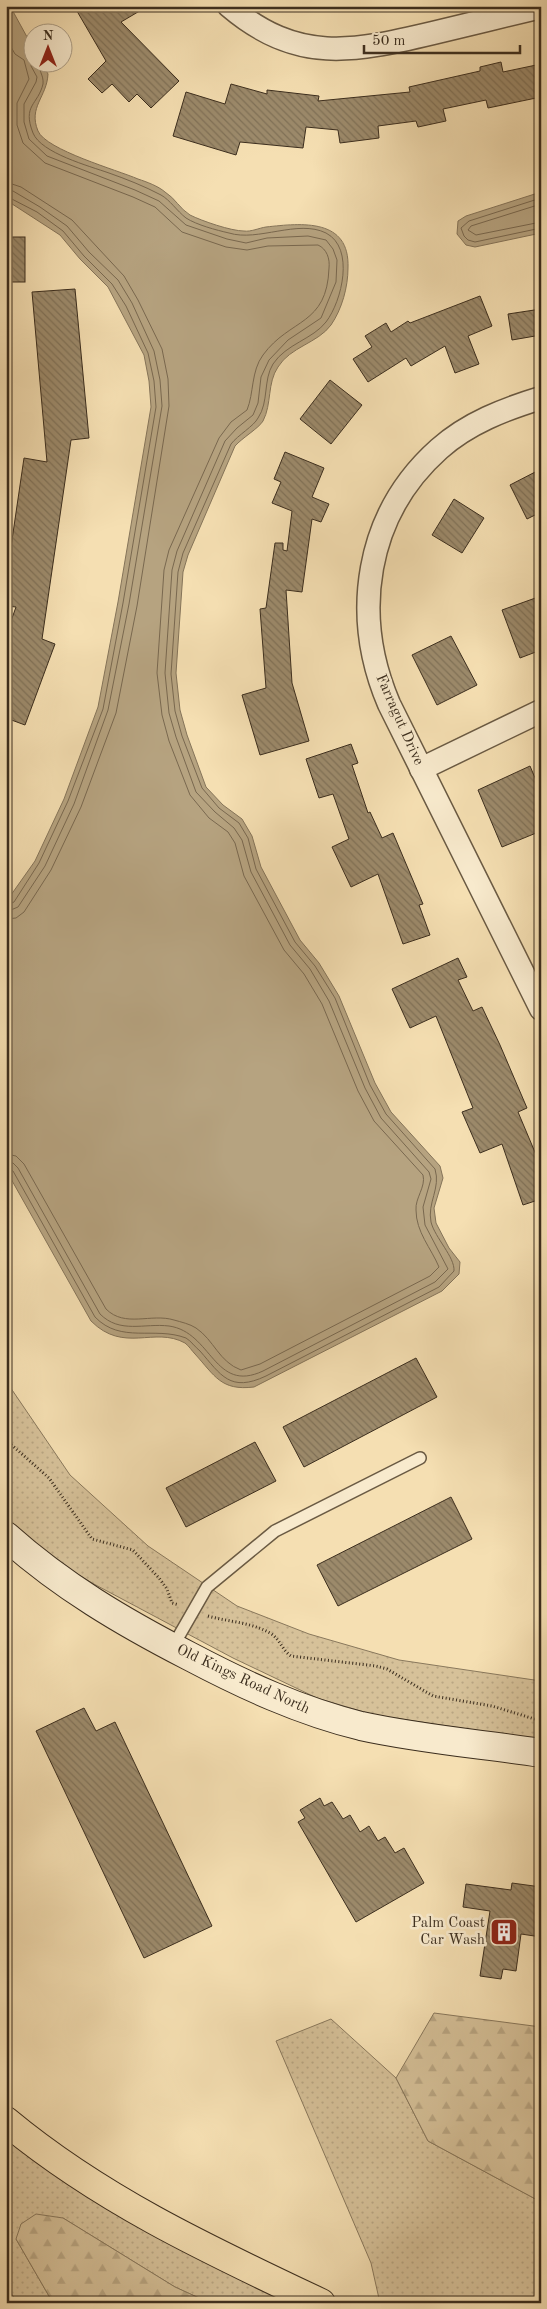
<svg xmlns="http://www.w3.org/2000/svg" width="547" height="2309" viewBox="0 0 547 2309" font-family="'Old Standard TT',serif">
<defs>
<pattern id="grass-dots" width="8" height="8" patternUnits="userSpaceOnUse" patternTransform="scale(1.25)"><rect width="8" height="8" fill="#d6c199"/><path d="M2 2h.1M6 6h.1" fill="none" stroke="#b9a683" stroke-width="1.8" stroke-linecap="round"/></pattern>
<pattern id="forest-firs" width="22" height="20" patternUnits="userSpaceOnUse" patternTransform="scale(1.25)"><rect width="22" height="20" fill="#d6c199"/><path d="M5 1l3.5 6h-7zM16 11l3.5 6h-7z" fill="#b9a683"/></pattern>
<pattern id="building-back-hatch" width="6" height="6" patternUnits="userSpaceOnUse" patternTransform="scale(1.25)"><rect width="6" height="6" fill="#9c8a6b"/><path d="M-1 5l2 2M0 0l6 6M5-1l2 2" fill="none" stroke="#807157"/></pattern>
</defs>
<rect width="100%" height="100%" fill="#f5dfb2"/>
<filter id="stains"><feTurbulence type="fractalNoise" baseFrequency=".004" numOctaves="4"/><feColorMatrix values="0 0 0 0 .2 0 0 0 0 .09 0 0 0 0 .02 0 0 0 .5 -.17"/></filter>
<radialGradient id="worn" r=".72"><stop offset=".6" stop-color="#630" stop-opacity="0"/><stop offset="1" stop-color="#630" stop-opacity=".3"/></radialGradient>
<!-- grass -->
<g fill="url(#grass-dots)" stroke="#89785c">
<path d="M6 1381 70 1475 148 1546 237 1606 309 1634 399 1660 541 1681V1740L374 1715 317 1698 233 1658 92 1583 64 1566 6 1519Z"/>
<path d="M331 2019 396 2078 428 2141 541 2202V2303H380L371 2263 276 2041Z"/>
<path d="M6 2130 304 2303H210L175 2287 63 2218 16 2239 53 2303H17L6 2284Z"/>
</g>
<!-- forest -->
<g fill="url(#forest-firs)" stroke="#89785c">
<path d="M434 2013 541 2027V2202L428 2141 396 2078Z"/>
<path d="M36 2214 63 2218 175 2287 210 2303H53L16 2239 21 2224Z"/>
</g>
<!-- water -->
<g fill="#b6a380" stroke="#857459">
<path d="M6 6H10L32 46V62L42 63 48 74C47 97 28 107 38 131 46 150 117 170 138 179 147 182 158 186 165 192 175 198 180 209 190 215 202 221 231 231 244 231 251 232 259 228 266 227 302 223 350 218 348 268 348 287 342 309 331 325 318 343 290 347 278 367 267 383 272 404 263 421 259 428 242 438 235 446L188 555 183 572 176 673 180 710 187 735 206 787 223 805 242 819 252 836 261 867 300 940 319 963 339 996 375 1083 391 1112 440 1166 443 1178 434 1208 436 1223 449 1248 460 1262 459 1274 442 1291 254 1387C221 1391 215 1376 195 1354 192 1351 189 1346 185 1343 154 1326 124 1354 91 1321L6 1170V902L35 861 64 799 98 707 118 602 151 407 149 381 144 355 108 287 80 259 60 235 6 200Z"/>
<path d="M541 192V233L475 247 466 245 457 234 458 221 466 216Z"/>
</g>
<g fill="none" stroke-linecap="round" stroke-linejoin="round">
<!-- shore -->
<g stroke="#79684f" stroke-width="1">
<path d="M6 38 15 54 24 60 29 79 17 103V125L23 143 45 163 133 197 155 207 182 232 226 247 247 250 268 246 318 245C327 249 330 259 329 268 327 326 290 318 263 355 251 371 254 393 247 410L231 422 219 438 169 550 164 570 157 673 162 715 169 741 190 795 209 818 228 832 235 843 244 876 284 950 304 974 322 1004 358 1091 374 1121 423 1175C426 1187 415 1198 416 1210 416 1232 431 1248 439 1267L430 1276 260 1364 241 1370C219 1362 214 1340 196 1328 190 1324 181 1322 174 1320 151 1313 125 1328 106 1309L24 1164 16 1156 6 1154"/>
<path d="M6 182 21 187 72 220 124 276 138 300 162 349 168 379 169 406 137 606 116 713 81 807 51 870 24 912 16 918 6 919"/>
<path d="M6 190 13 191 40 207 67 226 89 252 118 280 132 303 154 351 160 380 162 406 129 604 108 710 74 804 45 866 18 907 6 912"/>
<path d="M6 196 37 212 63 231 84 256 112 284 126 306 148 353 154 381 156 407 123 603 103 709 68 801 39 863 14 902 6 906"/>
<path d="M541 198 469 221 461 228 464 236 468 240 475 242 541 228"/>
<path d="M541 204 471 226 468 230 476 235 541 222"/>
<path d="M6 1162 13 1163 18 1168 100 1314C120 1334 144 1323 169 1326 212 1332 214 1394 263 1371L435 1282 448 1269 425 1225 423 1207 431 1179 429 1172 381 1118 365 1088 329 1001 310 969 290 945 251 872 242 840 234 828 215 812 196 792 176 737 169 713 165 673 172 570 177 551 225 441 237 428 253 415 258 403 261 377 269 360 288 340 321 318 336 282 337 260 333 249 326 240 308 236 267 238 246 243 227 239 186 225 159 201 135 190 47 156 29 139 24 122V104L36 82 37 77 31 66 32 58"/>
<path d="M6 1168 13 1171 95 1317C121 1344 154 1326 186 1338 191 1341 195 1347 200 1351 221 1375 230 1393 266 1376L439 1287 454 1271C455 1257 435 1238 431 1222 427 1203 441 1188 435 1169L386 1114 370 1085 335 998 315 966 295 942 256 869 248 838 239 823 219 808 202 788 182 736 175 711 171 674 178 572 183 553 231 444C238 435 254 426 258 418 269 402 263 380 273 364 286 344 313 339 326 322 342 301 355 248 326 233 298 219 258 242 229 233 216 230 197 225 186 218 177 211 170 200 161 195 144 186 126 179 109 173 89 166 41 153 33 133 22 105 38 105 43 84 44 75 38 70 38 62"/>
</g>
</g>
<!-- building -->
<g fill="url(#building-back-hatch)" stroke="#3c2e1e">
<path d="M74 6H148L121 22 179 81 151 108 137 94 129 102 112 84 102 93 88 79 106 61Z"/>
<path d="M501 62 503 72 541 64V97L488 108 486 100 443 109 446 121 418 127 416 121 378 126 379 138 340 143 338 130 306 127 303 148 240 142 236 155 173 136 186 92 225 104 231 84 267 94V90L319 96 318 101 410 92 409 87 480 71V67Z"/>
<rect x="6" y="237" width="19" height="45"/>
<path d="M75 289 89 438 71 440 42 639 55 644 25 725 6 718V635L16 607 6 606V581L24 458 47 462 32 292Z"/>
<path d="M480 296 492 326 468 336 479 364 455 373 445 346 411 366 406 358 368 382 353 359 372 347 365 336 386 323 391 332 408 321 410 323Z"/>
<path d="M541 309V335L512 340 508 314Z"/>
<path d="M330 380 362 405 331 444 300 419Z"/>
<path d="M285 452 324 468 312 497 329 504 321 522 312 519 302 592 286 590 292 683 309 741 260 755 242 695 266 688 260 609 266 608 275 543H283V550L287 551 292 511 272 503 281 482 274 479Z"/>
<path d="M541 469V512L527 519 510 485Z"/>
<path d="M454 499 484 518 462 553 432 535Z"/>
<path d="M541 596V650L520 658 502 610Z"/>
<path d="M451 636 477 685 437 705 412 655Z"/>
<path d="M351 744 358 763 352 765 368 813 370 812 382 838 393 833 423 904 419 905 430 935 403 944 378 874 351 887 332 847 349 839 333 794 319 798 306 759Z"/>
<path d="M530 766 541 792V831L502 847 478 790Z"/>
<path d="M458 958 467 977 458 980 473 1011 482 1007 500 1045 527 1108 518 1112 537 1157 541 1155V1199L523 1205 502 1144 480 1153 462 1112 473 1108 436 1016 410 1028 392 989Z"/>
<path d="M416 1358 437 1397 304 1467 283 1427Z"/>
<path d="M255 1442 276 1481 186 1527 166 1488Z"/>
<path d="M451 1497 472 1539 338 1606 317 1565Z"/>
<path d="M84 1708 96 1731 115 1722 212 1926 144 1958 36 1731Z"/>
<path d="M320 1798 324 1806 332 1802 343 1819 350 1815 360 1832 369 1826 378 1841 385 1837 395 1853 404 1848 424 1883 356 1922 298 1822 305 1818 300 1810Z"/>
<path d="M512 1883 541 1887V1937L521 1934 516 1971 503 1969 501 1979 480 1976 490 1911 463 1907 466 1884 511 1890Z"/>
</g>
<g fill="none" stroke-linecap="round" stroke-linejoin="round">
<defs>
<path id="lane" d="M172 1648 207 1587 275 1531 420 1458"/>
<g id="street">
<path d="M229 6C297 64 353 52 433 33 469 24 505 16 541 7"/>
<path d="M541 398C505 409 468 423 439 449 365 515 351 615 389 704L541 1009"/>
<path d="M421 769 541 711"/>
</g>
<path id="secondary" d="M6 1536C62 1586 123 1622 189 1656 244 1685 300 1711 361 1726 420 1739 481 1744 541 1753"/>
<path id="highway" d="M6 2121C101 2200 211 2251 321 2303"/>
</defs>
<!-- lane casing -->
<use href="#lane" stroke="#6a5a43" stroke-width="14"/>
<!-- street casing -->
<use href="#street" stroke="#6a5a43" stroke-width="25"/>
<!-- secondary casing -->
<use href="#secondary" stroke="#3c2e1e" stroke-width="30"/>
<!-- highway casing -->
<use href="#highway" stroke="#3c2e1e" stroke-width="30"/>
<!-- path -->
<g stroke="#3c2e1e" stroke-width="3" stroke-dasharray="1 2.5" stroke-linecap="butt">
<path d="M6 1440 49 1478 92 1539 133 1550 159 1578 167 1589 172 1603 179 1605"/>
<path d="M208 1616C229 1622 250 1622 270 1633 280 1639 282 1650 291 1656L376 1666 387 1669 433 1696 492 1706 541 1721"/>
</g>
<!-- lane -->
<use href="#lane" stroke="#f8eacd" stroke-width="11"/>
<!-- street -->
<use href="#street" stroke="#f8eacd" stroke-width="22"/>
<!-- secondary -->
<use href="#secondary" stroke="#f8eacd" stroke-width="28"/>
<!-- highway -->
<use href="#highway" stroke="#f5dfb2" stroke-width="28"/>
</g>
<!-- icons -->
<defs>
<symbol id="building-square" viewBox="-11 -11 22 22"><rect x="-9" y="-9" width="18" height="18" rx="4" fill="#8f2418" stroke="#f8eacd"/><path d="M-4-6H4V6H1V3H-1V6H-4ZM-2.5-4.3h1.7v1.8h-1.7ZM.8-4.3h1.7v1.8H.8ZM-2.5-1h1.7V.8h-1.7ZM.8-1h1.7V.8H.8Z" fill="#fff"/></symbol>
</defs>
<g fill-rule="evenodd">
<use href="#building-square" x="488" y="1916" width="32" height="32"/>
</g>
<g text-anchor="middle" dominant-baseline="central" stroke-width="5" stroke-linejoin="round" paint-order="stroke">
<!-- street labels -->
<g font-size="15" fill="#3c2e1e" stroke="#f8eacd">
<text transform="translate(399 720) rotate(66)">Farragut Drive</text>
<text transform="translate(243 1680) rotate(25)">Old Kings Road North</text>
</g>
<!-- poi labels -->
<g font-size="15" fill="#3c2e1e" stroke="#f8eacd" text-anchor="end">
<text x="485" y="1923">Palm Coast<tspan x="485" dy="17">Car Wash</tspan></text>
</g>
</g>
<!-- margin -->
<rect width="547" height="2309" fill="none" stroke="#f5dfb2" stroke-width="25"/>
<rect x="8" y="8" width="532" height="2294" fill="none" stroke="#3c2e1e" stroke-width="2.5"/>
<rect x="12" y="12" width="522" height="2284" fill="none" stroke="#3c2e1e"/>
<!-- north arrow -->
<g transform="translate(48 48)"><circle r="24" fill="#f8eacd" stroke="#ad9f87"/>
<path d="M0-4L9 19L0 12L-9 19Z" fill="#8f2418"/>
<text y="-8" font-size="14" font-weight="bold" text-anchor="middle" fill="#3c2e1e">N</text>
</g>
<!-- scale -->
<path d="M364 45v8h156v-8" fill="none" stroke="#3c2e1e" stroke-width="2.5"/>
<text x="372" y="45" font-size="15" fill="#3c2e1e" stroke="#f8eacd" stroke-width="4" paint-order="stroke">50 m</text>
<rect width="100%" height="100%" filter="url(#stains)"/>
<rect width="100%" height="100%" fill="url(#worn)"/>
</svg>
